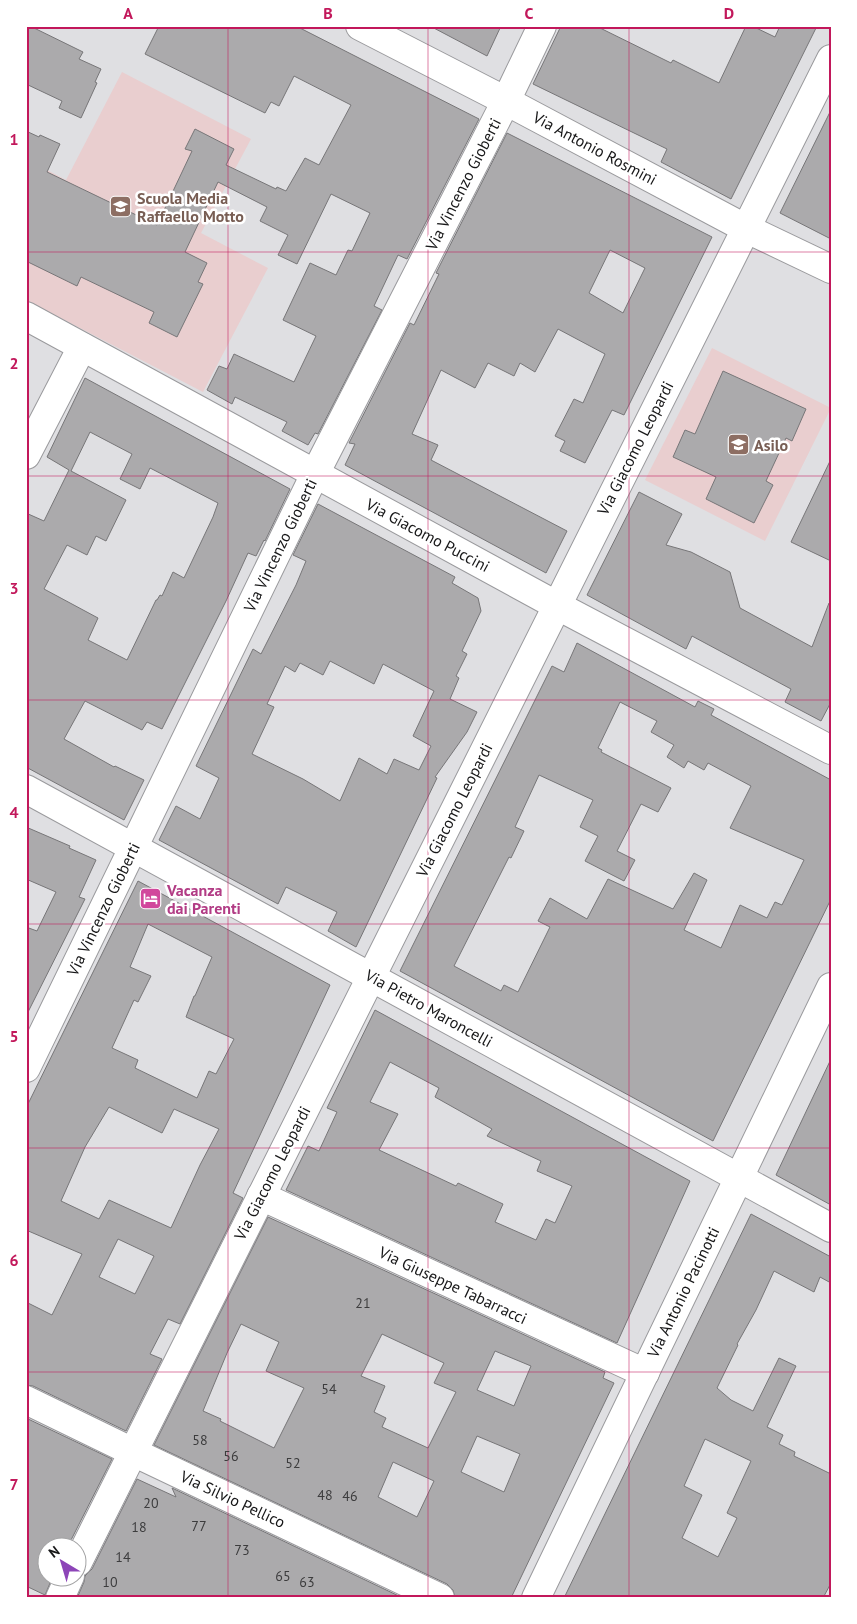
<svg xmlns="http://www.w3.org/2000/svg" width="857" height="1624" viewBox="0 0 857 1624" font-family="'PT Sans',sans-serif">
<rect width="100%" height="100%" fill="#dfdfe2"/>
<!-- education -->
<g fill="#e9cecf">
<path d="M122 72 251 139 201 233 268 268 203 392 26 300V159L66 180Z"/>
<path d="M712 348 831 408 765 541 645 480Z"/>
</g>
<!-- building -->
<g fill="#abaaac" stroke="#777678" fill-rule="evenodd">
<path d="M26 26H30L83 52 79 59 101 69 95 82 97 83 81 118 59 108 62 101 26 84Z"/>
<path d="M159 26H296L479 119 407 259 398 255 374 306 382 310 318 434 315 433 308 445 282 431 287 422 235 397 232 404 207 390 219 366 227 369 234 354 294 382 316 336 283 320 310 263 336 275 348 250 352 251 370 213 331 194 297 264 278 255 288 235 260 221 267 207 218 182 185 252 207 263 198 282 203 284 177 337 149 323 154 312 81 277 77 286 26 261V131L39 137 40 135 60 144 47 172 157 225 192 151 185 149 195 129 234 149 226 165 276 189 277 187 286 191 305 158 319 165 351 105 294 76 279 106 271 102 265 113 145 54Z"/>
<path d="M430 26H501L487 56Z"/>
<path d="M561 26H596L671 63 673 60 719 83 746 26H752L775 37 780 26H817L731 199 661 162 667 149 533 84Z"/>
<path d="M831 110V239L780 213Z"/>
<path d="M507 133 712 237 624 415 612 410 585 463 560 451 565 441 555 436 574 399 583 403 605 354 558 329 535 372 520 363 514 376 488 363 475 388 441 370 412 434 438 445 431 460 567 531 546 573 345 465 355 444 349 443 410 323 414 325 439 274 436 273ZM610 250 645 268 623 313 589 293Z"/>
<path d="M723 371 806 409 792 441 786 438 766 481 773 485 754 523 706 499 716 477 673 457 685 430 695 434Z"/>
<path d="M85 378 290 489 265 541 264 540 256 556 248 553 226 601 162 729 147 722 142 730 85 701 64 739 114 767 115 766 144 780 124 820 26 767V513L44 521 69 470 47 457ZM90 432 132 454 120 479 140 489 150 468 218 503 213 517 184 578 173 572 162 596 160 595 157 600H156L127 660 88 640 98 618 44 589 67 545 87 555 96 536 106 541 126 500 71 471Z"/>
<path d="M831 459V561L791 542Z"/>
<path d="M639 492 682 514 666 545 691 552 730 572 740 608 812 647 829 603H831V702L821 721 785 702 791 689 692 636 686 649 587 595Z"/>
<path d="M318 504 455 577 452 583 478 598 481 611 462 651 467 654 456 676 459 678 450 699 477 712 467 732 435 777 437 778 356 947 328 931 337 912 286 887 278 904 159 840 176 806 200 819 219 778 196 766 253 649 261 654 296 585 306 561 293 555ZM330 661 374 684 383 664 434 691 413 736 431 746 419 770 394 759 387 774 359 758 340 801 303 779 252 754 274 707 267 704 285 666 295 672 300 663 323 675Z"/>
<path d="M577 643 695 707 698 701 714 709 711 715 831 780V899L713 1141 400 971 552 666 564 672ZM620 702 657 721 651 732 674 745 667 757 684 768 688 761 704 770 708 763 751 786 730 828 804 860 782 905 775 902 767 918 740 905 721 948 684 930 707 880 694 873 673 909 608 879 587 919 550 898 538 921 550 927 518 992 504 985 501 991 454 966 509 857 511 858 524 831 515 827 539 775 593 800 580 827 598 836 585 861 624 881 635 860 617 851 641 804 658 812 671 788 601 752 602 750 598 748Z"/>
<path d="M26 827 70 846 69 848 96 860 79 897 85 899 26 1016V927L37 931 56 892 26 879Z"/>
<path d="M138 881 330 985 233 1193 243 1198 180 1324 168 1319 150 1354 162 1359 126 1431 33 1386 26 1385V1302L52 1315 82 1254 26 1230V1108ZM148 924 212 957 195 996H194L186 1017 234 1039 216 1074 209 1071 197 1098 135 1068 138 1060 112 1048 134 1000 138 1002 151 976 130 967ZM109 1107 162 1133 174 1109 219 1129 200 1165 171 1228 109 1200 99 1219 61 1201 85 1147ZM118 1239 154 1256 135 1294 99 1277Z"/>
<path d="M375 1010 690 1181 617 1343 286 1190 308 1146 319 1151 337 1112 327 1108ZM390 1062 439 1088 435 1097 492 1129 487 1136 541 1161 537 1171 572 1186 555 1223 546 1219 536 1240 495 1222 503 1204 458 1183 456 1186 379 1150 398 1114 370 1102Z"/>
<path d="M831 1059V1205L776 1175Z"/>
<path d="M751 1214 831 1257V1283L820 1277 814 1292 774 1271 756 1310 737 1344 738 1345 717 1388 731 1400 753 1411 779 1358 796 1366 767 1427 783 1435 779 1444 795 1452 794 1456 831 1474V1583L823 1598H564ZM705 1439 751 1461 727 1513 737 1518 718 1557 682 1538 702 1495 684 1486Z"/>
<path d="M268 1217 605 1372 603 1378 614 1383 511 1598H455L453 1590 447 1584 154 1445ZM241 1324 279 1342 266 1371 304 1388 274 1448 220 1421 221 1419 203 1411 227 1353ZM382 1334 444 1363 434 1383 456 1392 428 1448 382 1427 386 1418 374 1412 385 1386 361 1376ZM495 1351 531 1366 514 1406 477 1390ZM477 1436 520 1454 504 1492 461 1472ZM393 1462 434 1481 417 1517 378 1497Z"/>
<path d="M26 1418 112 1459 68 1546H48V1576H53L45 1595 26 1586Z"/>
<path d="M137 1479 176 1497 172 1488 403 1598H77L84 1582 85 1576 92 1569Z"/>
</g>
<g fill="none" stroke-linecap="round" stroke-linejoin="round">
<defs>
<g id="minor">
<path d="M360 26 506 101 745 228 831 269"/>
<path d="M26 316 556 605 831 750"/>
<path d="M26 455 82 347"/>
<path d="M26 789 831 1228"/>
<path d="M26 1068 315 474 506 101 542 26"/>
<path d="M261 1196 645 1373"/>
<path d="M26 1400 133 1452 440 1598"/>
<path d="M78 1562 831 59"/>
<path d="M60 1598 70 1576"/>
<path d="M536 1598 831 987"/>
</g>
</defs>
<!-- minor casing -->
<use href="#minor" stroke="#9a9a9d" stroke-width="30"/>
<!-- minor -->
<use href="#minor" stroke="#fff" stroke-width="28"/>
</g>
<!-- grid -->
<path fill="none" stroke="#c2185b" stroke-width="1" stroke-opacity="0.55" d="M228 26V1598M428 26V1598M629 26V1598M26 252H831M26 476H831M26 700H831M26 924H831M26 1148H831M26 1372H831"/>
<!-- icons -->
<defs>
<symbol id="school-square" viewBox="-11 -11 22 22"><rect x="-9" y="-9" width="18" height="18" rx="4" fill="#8d6e63" stroke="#fff"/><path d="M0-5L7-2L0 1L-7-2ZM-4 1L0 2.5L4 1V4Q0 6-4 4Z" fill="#fff"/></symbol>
<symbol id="hotel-square" viewBox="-11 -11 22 22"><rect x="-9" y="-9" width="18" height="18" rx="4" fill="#d1479c" stroke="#fff"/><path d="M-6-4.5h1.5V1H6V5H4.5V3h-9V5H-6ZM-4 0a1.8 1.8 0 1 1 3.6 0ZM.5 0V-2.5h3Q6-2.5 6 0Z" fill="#fff"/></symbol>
</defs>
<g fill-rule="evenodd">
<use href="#school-square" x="108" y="194" width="25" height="25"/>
<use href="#school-square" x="726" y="432" width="25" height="25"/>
<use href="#hotel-square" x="138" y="886" width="25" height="25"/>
</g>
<g text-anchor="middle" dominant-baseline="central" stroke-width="5" stroke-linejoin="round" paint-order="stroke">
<!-- number labels -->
<g font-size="14" fill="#3c3c3d">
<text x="363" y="1303">21</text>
<text x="329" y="1389">54</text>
<text x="200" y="1440">58</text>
<text x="231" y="1456">56</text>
<text x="293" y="1463">52</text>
<text x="325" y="1495">48</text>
<text x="350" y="1496">46</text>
<text x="151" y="1503">20</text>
<text x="199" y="1526">77</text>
<text x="139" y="1527">18</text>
<text x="242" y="1550">73</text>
<text x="123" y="1557">14</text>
<text x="283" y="1576">65</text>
<text x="110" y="1582">10</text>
<text x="307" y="1582">63</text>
</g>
<!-- street labels -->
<g font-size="16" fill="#171718" stroke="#fff">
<text transform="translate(595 148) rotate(28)">Via Antonio Rosmini</text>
<text transform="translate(463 184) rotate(-63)">Via Vincenzo Gioberti</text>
<text transform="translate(635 448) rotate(-63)">Via Giacomo Leopardi</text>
<text transform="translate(428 535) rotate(28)">Via Giacomo Puccini</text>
<text transform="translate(280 545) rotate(-64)">Via Vincenzo Gioberti</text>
<text transform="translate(454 810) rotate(-63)">Via Giacomo Leopardi</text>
<text transform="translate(103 909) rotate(-64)">Via Vincenzo Gioberti</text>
<text transform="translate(429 1008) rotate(29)">Via Pietro Maroncelli</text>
<text transform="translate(272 1173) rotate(-63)">Via Giacomo Leopardi</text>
<text transform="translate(453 1285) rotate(25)">Via Giuseppe Tabarracci</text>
<text transform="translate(683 1292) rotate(-64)">Via Antonio Pacinotti</text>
<text transform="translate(233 1499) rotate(25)">Via Silvio Pellico</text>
</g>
<!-- education labels -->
<g font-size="16" font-weight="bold" fill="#785e54" stroke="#fff" text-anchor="start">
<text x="137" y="198">Scuola Media<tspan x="137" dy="18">Raffaello Motto</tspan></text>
<text x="754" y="445">Asilo</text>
</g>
<!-- hotel labels -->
<g font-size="16" font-weight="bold" fill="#b23c85" stroke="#fff" text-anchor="start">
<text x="167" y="890">Vacanza<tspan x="167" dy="18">dai Parenti</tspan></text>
</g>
</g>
<!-- border -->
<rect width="857" height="1624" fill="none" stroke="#ffffff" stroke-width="55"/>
<!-- north arrow -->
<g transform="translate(62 1562) rotate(322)"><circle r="24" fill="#ffffff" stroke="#a2a2a3"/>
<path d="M0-4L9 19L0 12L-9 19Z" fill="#8d45b8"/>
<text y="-8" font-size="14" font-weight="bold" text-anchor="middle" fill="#171718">N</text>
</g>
<rect x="28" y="28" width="802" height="1568" fill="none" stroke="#c2185b" stroke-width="2"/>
<g font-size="16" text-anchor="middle" font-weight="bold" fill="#c2185b">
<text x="128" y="19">A</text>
<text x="328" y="19">B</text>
<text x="529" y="19">C</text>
<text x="729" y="19">D</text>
<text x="14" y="145">1</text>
<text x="14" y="369">2</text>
<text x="14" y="594">3</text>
<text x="14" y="818">4</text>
<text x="14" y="1042">5</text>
<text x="14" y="1266">6</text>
<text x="14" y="1490">7</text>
</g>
</svg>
